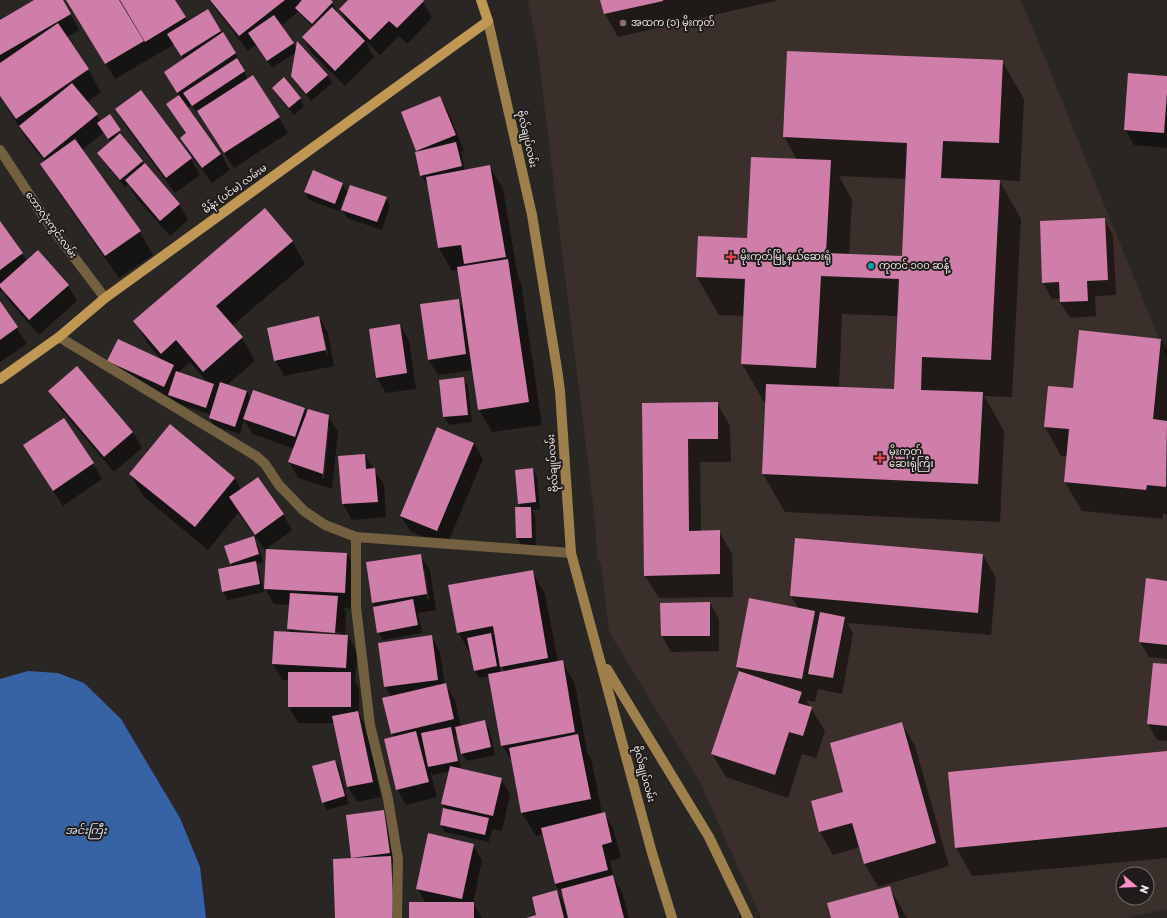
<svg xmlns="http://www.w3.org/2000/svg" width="1167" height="918" viewBox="0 0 1167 918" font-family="Rubik,'Noto Sans Myanmar',sans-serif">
<rect width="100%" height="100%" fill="#2a2624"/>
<!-- built -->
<path fill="#3a2f2b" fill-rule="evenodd" d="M528 0H1021L1167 359V909L1127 918H761L699 780 609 632 601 565 597 557 595 521 537 46ZM1123 874H1147V898H1123Z"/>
<!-- water -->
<path fill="#3663a4" d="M28 671 58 673 84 683 121 719 180 818 200 867 206 918H0V679Z"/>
<!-- shadow -->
<g fill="#0007" fill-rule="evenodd">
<path d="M36 0H62L79 30 67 37 88 69 101 92 87 102 101 122 120 131 124 138 123 139 144 165 179 204 188 220 170 236 135 196 128 184 125 187 103 161 98 153 111 142 104 132 82 150 140 232 153 255 119 278 55 187 42 164 45 162 29 142 0 97V21Z"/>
<path d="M68 0H118L142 40 143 39 121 0H174L188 23 208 10 235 53 244 69 243 70 248 79 279 117 288 133 234 168 198 112 197 113 192 105 187 108 221 154 230 170 212 183 190 154 181 138 186 134 167 104 179 96 174 88 184 60 175 44 115 79Z"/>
<path d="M209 0H299L300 3 303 0H330L337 10 335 12 348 24 340 9 349 0H422L432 18 407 44 399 36 380 55 365 40 374 57 345 86 312 53 303 37 313 27 298 12 281 26 297 50 327 75 332 83 311 101 297 84 292 76 297 52 272 68 256 45 248 51Z"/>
<path d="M601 0H779L618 37 605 14Z"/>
<path d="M1002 61 1024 99 1020 181 999 180 1021 219 1012 397 984 396 1004 431 1000 522 785 512 763 474 766 402H764L742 364 745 316 719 315 697 277 748 239 797 160 784 136ZM839 176 907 179 903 258 849 255 852 200ZM842 314 898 316 895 390 839 388Z"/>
<path d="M1167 77V148L1134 145 1125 129Z"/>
<path d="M273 88 300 99 304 106 294 115 277 95Z"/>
<path d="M141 91 191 159 200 175 175 193 125 125 116 109Z"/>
<path d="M440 97 449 113 464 151 461 152 465 171 490 167 503 189 518 277 521 283 542 425 492 432 479 410 473 370 438 375 428 359 458 300 464 310 458 270 452 271 439 248 428 183H426L421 175 417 152 402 113Z"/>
<path d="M342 183 348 193 386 198 390 206 382 230 347 218 342 210 347 196 345 195 339 211 309 200 305 192Z"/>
<path d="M1104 219 1113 235 1116 295 1095 296 1096 316 1070 318 1060 302V298L1052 299 1043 283 1041 222Z"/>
<path d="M0 223 27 261 68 285 77 301 39 335 9 301 3 290 0 292Z"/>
<path d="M292 241 305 264 232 326 242 338 255 361 227 385 247 391 251 399 304 409 307 414 328 416 338 432 332 489 298 478 289 462 294 449 253 434 244 420 240 434 214 426 210 418 211 415 174 402 117 376 108 361H162L148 344 135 321ZM190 362 207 382 178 373ZM327 427H329L324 479H322Z"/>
<path d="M0 303 27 344 0 362Z"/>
<path d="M319 317 328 333 334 366 284 376 275 360ZM322 333H324L328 355H326Z"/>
<path d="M400 325 409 341 416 389 386 393 377 378Z"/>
<path d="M1161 339 1167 350V514H1163V519L1082 511 1065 482 1068 456H1061L1045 427 1074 389Z"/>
<path d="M77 367 133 432 142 448 114 472 59 407 50 392Z"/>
<path d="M463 378 468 386 472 422 449 425 444 417 440 381Z"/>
<path d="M717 403 730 426 731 462H700L701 532 719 531 732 554 733 597 659 598 645 576 643 404Z"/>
<path d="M474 443 483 459 446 547 410 531 401 516Z"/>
<path d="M24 446 93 464 102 479 63 506Z"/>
<path d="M365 455 384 485 386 517 352 520 343 504 339 457Z"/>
<path d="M533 469 537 477 540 509 532 510 535 515 536 545H522L517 538 521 508 519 503Z"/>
<path d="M130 474 235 478 241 490 257 478 283 514 292 530 265 550 238 513 208 550 144 497Z"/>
<path d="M253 537 258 545 263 562 256 564 259 570 264 592 228 600 223 592 219 570 233 567 231 564Z"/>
<path d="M796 539 983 555 996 578 991 635 847 623 853 633 842 694 818 689 815 702 806 700 825 731 816 758 802 754 788 798 726 777 712 754 740 672 737 667 799 609 791 596Z"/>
<path d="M347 554 356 570 353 609 344 608 346 613 345 636H348L357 652 355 682 359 689V714L367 728 381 797 357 802 348 787 335 723H298L289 707V680H282L273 664 291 633 288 629 290 605 274 604 265 588ZM297 629 340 632V634L297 631Z"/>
<path d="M420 555 430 570 436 610 418 613 422 633 383 640 378 632 375 607 373 603ZM423 570H425L429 599 427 600Z"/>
<path d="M532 571 545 594 558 662H562L575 684 587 752 591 758 602 813H604L613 828 621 858 610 861 614 878 622 892 629 918H528L537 915 557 891 566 907 565 899 555 884 544 834 536 836 522 813 513 764 502 745 490 676 479 678 475 671 471 655 458 632ZM497 650H499L500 657H498ZM499 662 505 672 501 673Z"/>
<path d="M1167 582V659L1149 657 1140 642Z"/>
<path d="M710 603 719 619V651L671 652 662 636Z"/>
<path d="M431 636 440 652 445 685 455 700 461 727 485 721 489 729 495 755 467 761 462 753 458 736H455L461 769 501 779 510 794 502 831 492 829 489 842 445 832 441 825 446 809 442 804 450 771 433 775 430 771 437 797 406 805 397 789 394 738 392 733 391 697 385 687Z"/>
<path d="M1154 664 1167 665V741L1157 740 1148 724Z"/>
<path d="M902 723 915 746 949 866 878 887 865 864 860 847 833 855 820 832 812 802 844 793Z"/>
<path d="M1167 752V858L972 876 956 847Z"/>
<path d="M335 761 339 768 349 804 327 810 323 802Z"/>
<path d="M384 811 393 826 401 918H336L352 859 347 816Z"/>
<path d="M473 845 482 860 473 903 482 918H410L426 903 417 888Z"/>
<path d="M889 887 907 918H832Z"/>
</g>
<!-- building -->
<g fill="#cf7da9">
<path d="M34 0H63L71 14 0 55V20Z"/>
<path d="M66 0H119L144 41 105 64Z"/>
<path d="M120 0H175L186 17 145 42Z"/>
<path d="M210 0H285L239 36Z"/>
<path d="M302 0H331L333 2 312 24 295 8Z"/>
<path d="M348 0H423L424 1 397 28 389 21 370 40 339 9Z"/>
<path d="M600 0H663V1L604 14Z"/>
<path d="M332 7 365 41 335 71 302 37Z"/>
<path d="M208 9 221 31 181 56 167 34Z"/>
<path d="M274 15 294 43 267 61 248 33Z"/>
<path d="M58 23 89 69 16 119 0 96V63Z"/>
<path d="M223 32 236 53 177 93 164 72Z"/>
<path d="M297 41 328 75 306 94 291 76Z"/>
<path d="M787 51 1003 60 999 143 943 141 941 178 1000 180 991 360 922 357 921 390 983 392 978 484 762 474 766 384 894 389 899 279 821 276 816 368 741 364 745 279 696 277 698 236 747 238 751 157 831 160 826 253 902 256 907 143 783 137Z"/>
<path d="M237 58 245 71 192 106 183 93Z"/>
<path d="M1128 73 1167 76V93L1164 133 1124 130Z"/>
<path d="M253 75 280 117 224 153 197 111Z"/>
<path d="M284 77 301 98 289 108 272 88Z"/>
<path d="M72 83 98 114 44 158 19 126Z"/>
<path d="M141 90 192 158 166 178 115 109Z"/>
<path d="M179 95 221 154 202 168 180 138 186 133 166 104Z"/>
<path d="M440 96 456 135 416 151 401 112Z"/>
<path d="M110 114 121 130 108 139 97 123Z"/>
<path d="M120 133 143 161 120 180 97 153Z"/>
<path d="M75 139 141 231 105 256 40 164Z"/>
<path d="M456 142 462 166 420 176 415 152Z"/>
<path d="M145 163 180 204 160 221 125 180Z"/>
<path d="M490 165 506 257 464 264 461 245 438 248 426 177Z"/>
<path d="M313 170 343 183 335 204 304 192Z"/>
<path d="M350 185 387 197 377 222 341 210Z"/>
<path d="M265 208 293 241 216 306 243 337 203 372 176 340 161 354 133 321Z"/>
<path d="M1105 218 1108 280 1087 281 1088 301 1060 302 1059 282 1042 283 1040 221Z"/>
<path d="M0 221 23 253 0 270Z"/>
<path d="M38 250 69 285 29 320 0 287V284Z"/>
<path d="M508 259 529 402 478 410 457 267Z"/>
<path d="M459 299 466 354 428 360 420 304Z"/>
<path d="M0 301 18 327 0 340Z"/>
<path d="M319 316 326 350 274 361 267 328Z"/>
<path d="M400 324 407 373 376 378 369 329Z"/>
<path d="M1079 330 1161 339 1153 419 1167 421 1166 487 1147 485 1146 490 1064 482 1069 429 1044 427 1048 386 1073 388Z"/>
<path d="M118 339 174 365 164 387 107 361Z"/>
<path d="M77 366 133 432 104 457 48 391Z"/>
<path d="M176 371 214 384 206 408 168 395Z"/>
<path d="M464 377 468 415 443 417 439 380Z"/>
<path d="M220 382 247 391 235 427 209 418Z"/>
<path d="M253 390 305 408 295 437 243 419Z"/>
<path d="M718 402V439H688L689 531 720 530V574L644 576 642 403Z"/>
<path d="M308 409 329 415 323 474 288 462Z"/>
<path d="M64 418 94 463 53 491 23 445Z"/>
<path d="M170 424 235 478 195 527 129 474Z"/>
<path d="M437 427 474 443 437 531 400 516Z"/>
<path d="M365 454 366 469 375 468 378 502 342 504 338 456Z"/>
<path d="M533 468 536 502 518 504 515 470Z"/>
<path d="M258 477 284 514 255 535 229 497Z"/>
<path d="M515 507H531L532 538H516Z"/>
<path d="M254 536 259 554 230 564 224 546Z"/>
<path d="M795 538 983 554 978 613 790 596Z"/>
<path d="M266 549 347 553 345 593 264 589Z"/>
<path d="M421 554 427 594 372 603 366 562Z"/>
<path d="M256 561 260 584 222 592 218 569Z"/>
<path d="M533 570 548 658 500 667 493 626 457 633 448 585Z"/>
<path d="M1146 578 1167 581V645L1139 642Z"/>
<path d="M290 593 338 596 335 633 287 629Z"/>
<path d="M749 598 815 611 802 679 736 667Z"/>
<path d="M413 599 418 625 377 633 373 607Z"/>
<path d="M710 602V636H661L660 603Z"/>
<path d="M820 612 845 617 833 678 808 674Z"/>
<path d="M274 631 348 635 346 668 272 664Z"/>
<path d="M491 633 497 666 474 671 467 638Z"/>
<path d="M432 635 438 680 384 687 378 643Z"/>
<path d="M563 660 575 732 501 746 488 674Z"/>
<path d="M1153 663 1167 664V726L1147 724Z"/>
<path d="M739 671 802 692 798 703 812 707 803 736 789 732 775 775 711 754Z"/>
<rect x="288" y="672" width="63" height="35"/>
<path d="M446 683 454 719 391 734 382 698Z"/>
<path d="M358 711 373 782 347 787 332 716Z"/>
<path d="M485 720 491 747 461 754 455 727Z"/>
<path d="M902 722 936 843 864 864 852 823 819 832 811 801 843 792 830 743Z"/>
<path d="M451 727 458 761 428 767 421 733Z"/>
<path d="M416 731 429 782 396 790 384 739Z"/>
<path d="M578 734 591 799 521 813 509 748Z"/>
<path d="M1167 751V827L955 848 948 772Z"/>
<path d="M335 760 345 796 322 803 312 766Z"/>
<path d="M450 766 502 778 493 816 441 804Z"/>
<path d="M443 808 489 818 485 835 440 825Z"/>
<path d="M384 810 390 853 351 858 346 815Z"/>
<path d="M605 812 612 842 602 845 608 870 555 884 541 828Z"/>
<path d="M428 833 474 844 462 899 416 889Z"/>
<path d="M391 856 394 918H335L333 859Z"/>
<path d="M613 875 624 918H568L561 889Z"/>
<path d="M890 886 899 918H831L827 903Z"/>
<path d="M557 890 564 918H526L536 915 532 897Z"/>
<rect x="409" y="902" width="65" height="16"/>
</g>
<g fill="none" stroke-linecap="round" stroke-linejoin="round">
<!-- street -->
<g stroke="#736040" stroke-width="10">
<path d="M0 150 46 220 105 298"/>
<path d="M59 337 256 456 265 464 279 485 304 511 325 525 356 537 571 553"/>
<path d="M356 537V607L370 725 388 799 398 859 397 918"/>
</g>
<!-- secondary -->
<g stroke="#9e804c" stroke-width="10">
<path d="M488 21 532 215 557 369 560 391 571 553 652 853 672 918"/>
<path d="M607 669 709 837 748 918"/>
</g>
<!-- primary -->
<path stroke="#c09854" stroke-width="10" d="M0 379 59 337 105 298 488 21 481 0"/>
</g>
<!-- markers -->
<circle fill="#8d6e63" stroke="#211c1b" stroke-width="1.5" cx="623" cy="23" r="4"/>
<g fill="#e0444e" stroke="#211c1b" stroke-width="1.5">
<path d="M729 251h4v4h4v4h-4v4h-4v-4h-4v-4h4z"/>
<path d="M878 452h4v4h4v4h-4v4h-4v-4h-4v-4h4z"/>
</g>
<circle fill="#0f9aa8" stroke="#211c1b" stroke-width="1.5" cx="871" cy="266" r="4"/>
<g text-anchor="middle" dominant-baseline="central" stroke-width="4" stroke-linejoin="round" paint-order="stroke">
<!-- poi labels -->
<g font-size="10" fill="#ece9e7" stroke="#211c1b" text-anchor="start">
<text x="631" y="23">အထက (၁) မိုးကုတ်</text>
<text x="740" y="257">မိုးကုတ်မြို့နယ်ဆေးရုံ</text>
<text x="879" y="266">ကုတင် ၁၀၀ ဆန့်</text>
<text x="889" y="452">မိုးကုတ်‌<tspan x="889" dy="12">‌ဆေးရုံကြီး</tspan></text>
</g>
<!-- street labels -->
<g font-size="10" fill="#ece9e7" stroke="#211c1b">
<text transform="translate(527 139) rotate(77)">ဗိုလ်‌ချုပ်‌လမ်း</text>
<text transform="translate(235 189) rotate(-36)">မိန်း (ပင်မ) လမ်းမ</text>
<text transform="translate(51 225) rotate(54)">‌ဘောလုံးကွင်းလမ်း</text>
<text transform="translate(553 463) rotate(-94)">ဗိုလ်‌ချုပ်‌လမ်း</text>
<text transform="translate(644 774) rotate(75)">ဗိုလ်‌ချုပ်‌လမ်း</text>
</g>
<!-- water labels -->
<g font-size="11" font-style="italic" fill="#d3e0f2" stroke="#211c1b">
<text x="86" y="830">အင်းကြီး</text>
</g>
</g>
<!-- north arrow -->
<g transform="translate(1135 886) rotate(109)"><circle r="19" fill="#211c1b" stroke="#726e6d"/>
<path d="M0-3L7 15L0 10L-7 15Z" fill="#fa8fc7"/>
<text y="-6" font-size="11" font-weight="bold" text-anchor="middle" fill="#ece9e7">N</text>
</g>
</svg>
